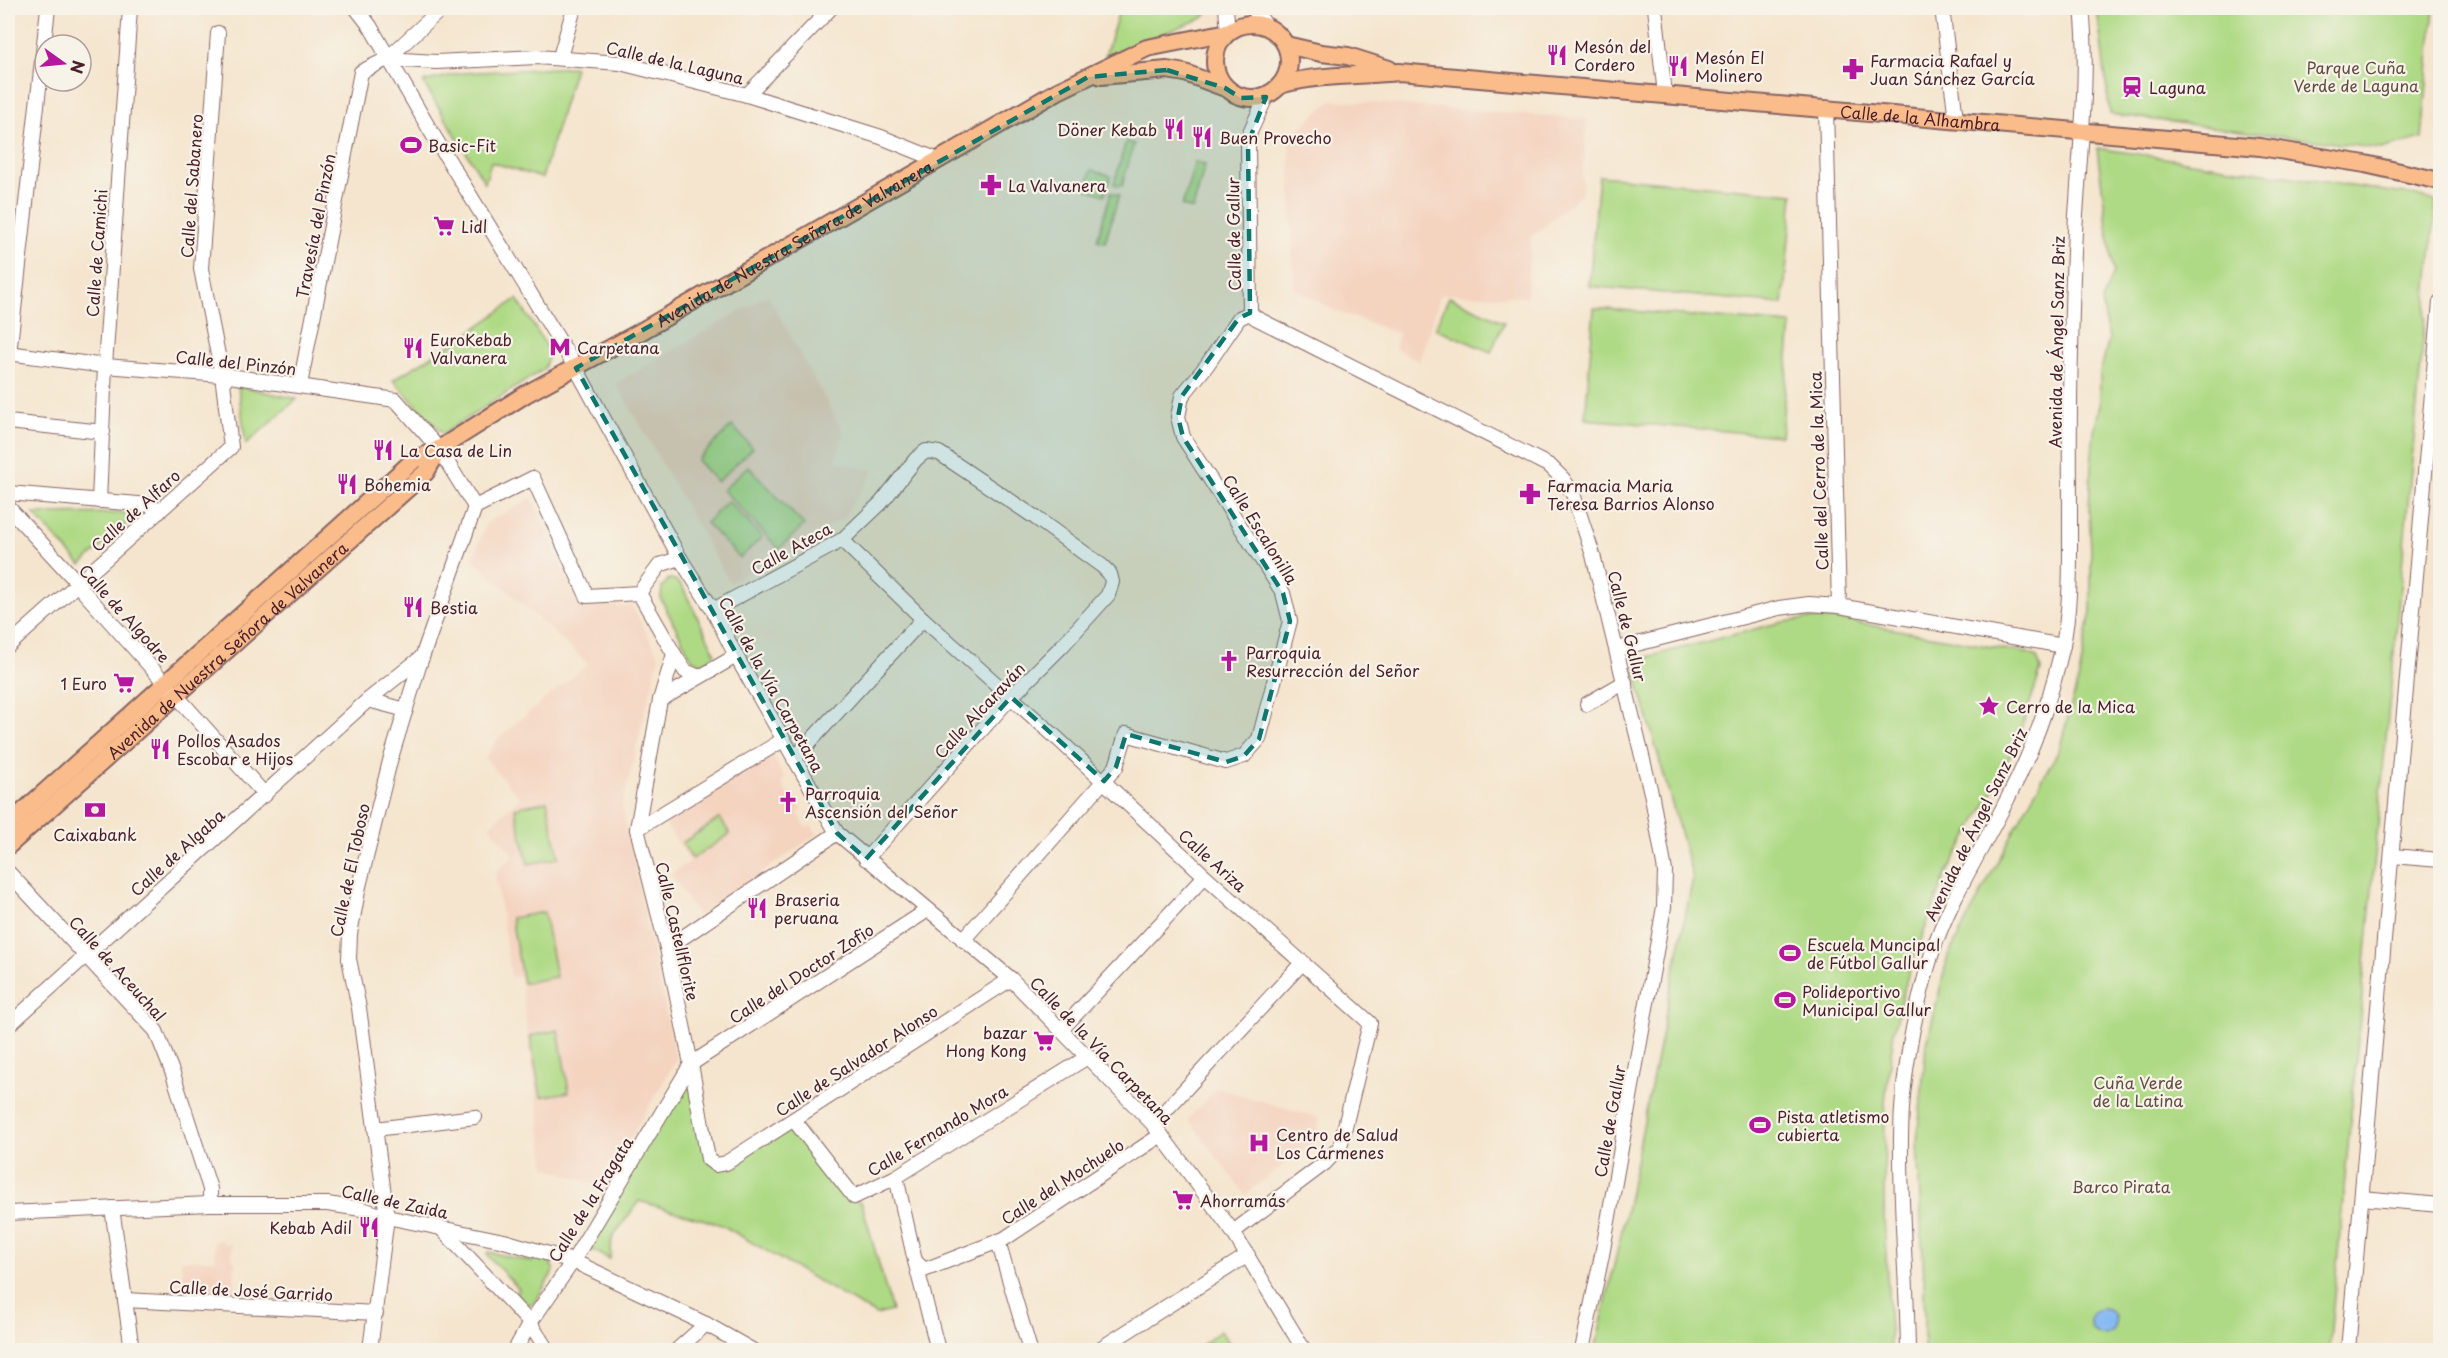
<svg xmlns="http://www.w3.org/2000/svg" width="2448" height="1358" viewBox="0 0 2448 1358" font-family="'Playpen Sans',sans-serif">
<rect width="100%" height="100%" fill="#f7f3e8"/>
<filter id="ink" filterUnits="userSpaceOnUse"><feTurbulence type="fractalNoise" baseFrequency=".0167" numOctaves="2"/><feDisplacementMap in="SourceGraphic" scale="12" xChannelSelector="R" yChannelSelector="G"/><feConvolveMatrix kernelMatrix="1 2 1 2 8 2 1 2 1" color-interpolation-filters="sRGB"/></filter>
<filter id="wash" filterUnits="userSpaceOnUse"><feTurbulence type="fractalNoise" baseFrequency=".008" numOctaves="4" result="noise"/><feDisplacementMap in="SourceGraphic" scale="24" xChannelSelector="R" yChannelSelector="G"/><feGaussianBlur stdDeviation="1.35" result="paint"/><feColorMatrix in="noise" values="0 0 0 0 0 0 0 0 0 0 0 0 0 0 0 0 0 1.4 0 .05"/><feComposite in="paint" operator="in"/></filter>
<g filter="url(#wash)">
<rect width="100%" height="100%" fill="#f5e5ce"/>
<!-- built -->
<g fill="#f4d3bf">
<path d="M1332 100 1587 119 1581 195 1531 237 1527 297 1441 294 1419 361 1395 349 1399 334 1336 311 1294 289 1289 137Z"/>
<path d="M768 295 844 433 836 460 874 471 843 518 730 583 616 383Z"/>
<path d="M532 498 578 605 632 606 659 656 622 805 676 1060 602 1187 546 1167 520 976 511 977 495 873 514 855 489 826 520 798 485 758 497 740 514 725 588 664 473 559 486 523Z"/>
<path d="M772 754 785 779 781 782 789 797 793 795 802 810 798 813 806 828 811 825 817 834 699 916 671 874 690 862 665 823Z"/>
<path d="M1216 1088 1320 1118 1315 1141 1245 1194 1188 1119Z"/>
<path d="M223 1240V1244H231L233 1261H235L234 1298 185 1297 181 1260H216L214 1241Z"/>
</g>
<!-- green -->
<g fill="#afda85" stroke="#7c7c58" stroke-width="1.5">
<path d="M1120 8H1210L1203 18 1105 56Z"/>
<path d="M2097 8H2434L2422 138 2381 149 2110 114Z"/>
<path d="M575 67 542 178 491 162 485 183 423 82 462 73Z"/>
<path d="M1126 141 1134 144 1122 186 1114 184Z"/>
<path d="M2097 148 2412 195 2436 201 2329 1350H1924V1278L1917 1143 1926 1047 1948 956 2027 806 2059 750 2079 677 2091 611V550L2089 510 2091 467 2094 431 2100 405V373L2109 339 2102 302 2113 272Z"/>
<path d="M1195 162 1205 165 1193 209 1182 206Z"/>
<path d="M1091 170 1111 176 1105 195 1086 189Z"/>
<path d="M1599 176 1793 194 1783 304 1589 286Z"/>
<path d="M1111 192 1119 195 1105 242 1097 240Z"/>
<path d="M1449 297 1504 322 1491 352 1435 328Z"/>
<path d="M517 299 550 352 544 369 443 434 393 380 460 339Z"/>
<path d="M1594 308 1791 324 1781 436 1585 419Z"/>
<path d="M238 386 297 399 246 444Z"/>
<path d="M732 426 753 448 717 482 697 460Z"/>
<path d="M748 466 804 525 779 549 723 490Z"/>
<path d="M728 501 762 537 740 558 706 523Z"/>
<path d="M138 513 81 565 34 514Z"/>
<path d="M669 579 675 580 682 586 715 653 713 657 702 664 692 659 661 599 662 587Z"/>
<path d="M1806 619H1837L2031 654 2037 657 2041 670 2018 738 1994 790 1947 872 1909 971 1894 1030 1885 1102 1884 1216 1891 1350H1595L1624 1221 1693 878 1635 673 1640 659 1778 623Z"/>
<path d="M547 801 559 858 528 864 515 808Z"/>
<path d="M720 818 730 834 692 859 682 843Z"/>
<path d="M544 912 556 977 523 983 511 918Z"/>
<path d="M558 1030 569 1092 541 1097 530 1036Z"/>
<path d="M691 1064 716 1165 794 1120 854 1197 862 1204 892 1311 876 1315 722 1225 639 1201 612 1238 610 1259 590 1249 602 1227 596 1223Z"/>
<path d="M488 1252 532 1262 533 1257 549 1261 554 1270 537 1299 531 1304 525 1303 516 1293 519 1289 487 1255Z"/>
<path d="M1220 1331 1235 1350H1196Z"/>
</g>
<!-- water -->
<circle fill="#85b9f3" stroke="#686c8f" stroke-width="1.5" cx="2103" cy="1322" r="13"/>
</g>
<g filter="url(#ink)">
<g fill="none" stroke-linecap="round" stroke-linejoin="round">
<defs>
<g id="minor">
<path d="M356 8 370 26 430 130 576 368 680 558 713 610 736 656 837 833 1011 979 1153 1124 1233 1232 1304 1350"/>
<path d="M1226 8 1228 32"/>
<path d="M1253 8 1267 27"/>
<path d="M1655 8 1665 94"/>
<path d="M1942 8 1956 119"/>
<path d="M560 57 574 8"/>
<path d="M387 59 442 8"/>
<path d="M747 95 831 8"/>
<path d="M1266 97 1250 132 1248 143 1250 313 1256 318 1550 466 1563 479 1573 494 1593 555 1652 797 1665 871 1664 907 1602 1255 1582 1350"/>
<path d="M8 353 105 366 222 375 396 400 439 449 475 507"/>
<path d="M9 354 48 8"/>
<path d="M300 385 361 72 387 59 436 62 537 57 620 63 747 95 881 137 938 160"/>
<path d="M8 422 103 432"/>
<path d="M8 493 150 505 159 512"/>
<path d="M99 501 105 366 130 9"/>
<path d="M8 507 78 583 83 591 265 795"/>
<path d="M475 507 533 478 587 596 639 593 660 565 680 558"/>
<path d="M842 540 923 619 1058 739 1205 876 1370 1023 1340 1147 1325 1163 1233 1232"/>
<path d="M639 593 674 654 660 700 637 829 667 948 691 1064 708 1159 716 1165 726 1163 1011 979"/>
<path d="M1839 606 2063 646"/>
<path d="M713 610 842 540 881 503 916 459 926 451 939 453 1036 518 1102 566 1110 574 1112 582 1108 595 1063 645 1011 697 866 859"/>
<path d="M8 646 231 447 222 375 201 269 218 33"/>
<path d="M1617 649 1779 608 1809 604 1839 606 1826 108"/>
<path d="M674 654 685 671 699 677"/>
<path d="M368 700 406 710"/>
<path d="M660 700 736 656"/>
<path d="M1587 704 1625 682"/>
<path d="M794 759 923 619"/>
<path d="M637 829 783 740"/>
<path d="M2392 856 2440 860"/>
<path d="M8 872 156 1031 173 1074 210 1189V1204"/>
<path d="M963 940 1116 767 1126 734 1226 762 1244 756 1259 739 1290 621 1283 593 1183 437 1178 417 1182 396 1207 365 1239 318 1250 313"/>
<path d="M667 948 837 833"/>
<path d="M8 1026 368 700 422 657"/>
<path d="M1062 1029 1205 876"/>
<path d="M794 1120 854 1197 896 1177 1089 1056"/>
<path d="M1153 1124 1303 962"/>
<path d="M375 1129 475 1117"/>
<path d="M896 1177 915 1261 938 1350"/>
<path d="M2362 1198 2440 1205"/>
<path d="M112 1208 132 1350"/>
<path d="M8 1213 210 1204H327L362 1209 387 1217 504 1241 573 1261 706 1324 752 1350"/>
<path d="M441 1228 530 1323 547 1350"/>
<path d="M998 1241 1030 1350"/>
<path d="M915 1261 924 1270 1004 1239 1161 1135"/>
<path d="M125 1300 376 1313"/>
<path d="M370 1350 387 1217 359 1008 349 959 350 934 359 886 390 761 419 666 475 507"/>
<path d="M515 1350 530 1323 573 1261 691 1064 928 910"/>
<path d="M677 1350 706 1324"/>
<path d="M1098 1350 1248 1255"/>
<path d="M1908 1350C1907 1279 1900 1208 1901 1136 1901 1079 1915 1008 1932 953 1950 898 1982 850 2008 798 2033 751 2050 701 2062 649 2071 609 2070 567 2070 525 2070 468 2069 410 2071 353 2072 302 2073 251 2077 201 2081 136 2089 72 2082 8"/>
<path d="M2348 1350 2440 302"/>
</g>
<g id="major">
<circle cx="1252" cy="61" r="37"/>
<path d="M1286 45 1321 53 1348 56 1389 69"/>
<path d="M1101 76 1167 70 1185 73 1225 88"/>
<path id="s1" d="M1283 84C1321 74 1360 76 1399 72L2260 147 2365 164 2440 181"/>
<path id="s2" d="M8 825 414 460 439 449 526 394 640 332 1058 91 1147 48 1228 32"/>
<path id="s3" d="M8 846 426 472 439 449"/>
</g>
</defs>
<!-- minor casing -->
<use href="#minor" stroke="#866464" stroke-width="16"/>
<!-- major casing -->
<use href="#major" stroke="#866464" stroke-width="20"/>
<!-- minor -->
<use href="#minor" stroke="#fff" stroke-width="14"/>
<!-- major -->
<use href="#major" stroke="#fabc8b" stroke-width="16"/>
</g>
</g>
<!-- marked area -->
<path fill="#0f766e" fill-opacity="0.2" stroke="#0f766e" stroke-width="4.5" stroke-dasharray="12 8" stroke-linejoin="round" d="M1167 70 1225 88 1241 98 1266 97 1248 143 1250 313 1239 318 1182 396 1178 417 1183 437 1283 593 1290 621 1259 739 1244 756 1226 762 1126 734 1116 767 1104 781 1011 697 866 859 837 833 576 368 1088 77Z"/>
<!-- icons -->
<defs>
<symbol id="restaurant-bare" viewBox="-9 -9 18 18"><path d="M-5-6h1v4h1v-4h1v4h1v-4h1v5L-1.5 .5V6h-2V.5L-5-1ZM5-6V6H3V1.5H1.5Q1.5-4 5-6Z" fill="#b5179e" stroke="#f7f3e8" stroke-width="2.5" paint-order="stroke"/></symbol>
<symbol id="pharmacy-bare" viewBox="-9 -9 18 18"><path d="M-2-6h4v4h4v4h-4v4h-4v-4h-4v-4h4Z" fill="#b5179e" stroke="#f7f3e8" stroke-width="2.5" paint-order="stroke"/></symbol>
<symbol id="station-bare" viewBox="-9 -9 18 18"><path d="M-3-6H3Q5-6 5-4V2Q5 4 3 4L4.5 6H3L1.5 4h-3L-3 6H-4.5L-3 4Q-5 4-5 2V-4Q-5-6-3-6ZM-3.5-4v3h7v-3ZM-3.5 1v1.5H-2V1ZM2 1v1.5H3.5V1Z" fill="#b5179e" stroke="#f7f3e8" stroke-width="2.5" paint-order="stroke"/></symbol>
<symbol id="stadium-bare" viewBox="-9 -9 18 18"><path d="M0-5a6.5 5 0 1 0 0 10a6.5 5 0 1 0 0-10ZM-3.5-1.8h7v3.6h-7Z" fill="#b5179e" stroke="#f7f3e8" stroke-width="2.5" paint-order="stroke"/></symbol>
<symbol id="supermarket-bare" viewBox="-9 -9 18 18"><path d="M-6-5.5h2.5l.6 2H6L4.5 2H-2.5L-4.4-4H-6ZM-1.5 3.2a1.3 1.3 0 1 0 .1 0ZM3 3.2a1.3 1.3 0 1 0 .1 0Z" fill="#b5179e" stroke="#f7f3e8" stroke-width="2.5" paint-order="stroke"/></symbol>
<symbol id="metro-bare" viewBox="-9 -9 18 18"><path d="M-5.5 5V-5H-3L0 0L3-5H5.5V5H3V-.5L0 4L-3-.5V5Z" fill="#b5179e" stroke="#f7f3e8" stroke-width="2.5" paint-order="stroke"/></symbol>
<symbol id="church-bare" viewBox="-9 -9 18 18"><path d="M-1.2-6h2.4v3.5h3.3v2.4h-3.3V6h-2.4V-.1h-3.3v-2.4h3.3Z" fill="#b5179e" stroke="#f7f3e8" stroke-width="2.5" paint-order="stroke"/></symbol>
<symbol id="sight-bare" viewBox="-9 -9 18 18"><path d="M0-6L1.8-2.2L6-1.7L2.9 1.2L3.7 5.4L0 3.3L-3.7 5.4L-2.9 1.2L-6-1.7L-1.8-2.2Z" fill="#b5179e" stroke="#f7f3e8" stroke-width="2.5" paint-order="stroke"/></symbol>
<symbol id="bank-bare" viewBox="-9 -9 18 18"><path d="M-6-4H6V4H-6ZM0-2.3a2.3 2.3 0 1 0 0 4.6a2.3 2.3 0 1 0 0-4.6Z" fill="#b5179e" stroke="#f7f3e8" stroke-width="2.5" paint-order="stroke"/></symbol>
<symbol id="hospital-bare" viewBox="-9 -9 18 18"><path d="M-5-5h3v3.5h4V-5h3V5h-3V1.5h-4V5h-3Z" fill="#b5179e" stroke="#f7f3e8" stroke-width="2.5" paint-order="stroke"/></symbol>
</defs>
<g fill-rule="evenodd">
<use href="#restaurant-bare" x="1542" y="40" width="30" height="30"/>
<use href="#restaurant-bare" x="1663" y="51" width="30" height="30"/>
<use href="#pharmacy-bare" x="1838" y="54" width="30" height="30"/>
<use href="#station-bare" x="2117" y="72" width="30" height="30"/>
<use href="#restaurant-bare" x="1159" y="114" width="30" height="30"/>
<use href="#restaurant-bare" x="1187" y="122" width="30" height="30"/>
<use href="#stadium-bare" x="396" y="130" width="30" height="30"/>
<use href="#pharmacy-bare" x="976" y="170" width="30" height="30"/>
<use href="#supermarket-bare" x="429" y="211" width="30" height="30"/>
<use href="#metro-bare" x="545" y="332" width="30" height="30"/>
<use href="#restaurant-bare" x="398" y="333" width="30" height="30"/>
<use href="#restaurant-bare" x="368" y="435" width="30" height="30"/>
<use href="#restaurant-bare" x="332" y="469" width="30" height="30"/>
<use href="#pharmacy-bare" x="1515" y="479" width="30" height="30"/>
<use href="#restaurant-bare" x="398" y="592" width="30" height="30"/>
<use href="#church-bare" x="1214" y="646" width="30" height="30"/>
<use href="#supermarket-bare" x="109" y="668" width="30" height="30"/>
<use href="#sight-bare" x="1974" y="691" width="30" height="30"/>
<use href="#restaurant-bare" x="145" y="734" width="30" height="30"/>
<use href="#church-bare" x="773" y="787" width="30" height="30"/>
<use href="#bank-bare" x="80" y="795" width="30" height="30"/>
<use href="#restaurant-bare" x="742" y="893" width="30" height="30"/>
<use href="#stadium-bare" x="1775" y="938" width="30" height="30"/>
<use href="#stadium-bare" x="1770" y="985" width="30" height="30"/>
<use href="#supermarket-bare" x="1029" y="1026" width="30" height="30"/>
<use href="#stadium-bare" x="1745" y="1110" width="30" height="30"/>
<use href="#hospital-bare" x="1244" y="1128" width="30" height="30"/>
<use href="#supermarket-bare" x="1168" y="1185" width="30" height="30"/>
<use href="#restaurant-bare" x="354" y="1212" width="30" height="30"/>
</g>
<g text-anchor="middle" dominant-baseline="central" stroke-width="4.5" stroke-linejoin="round" paint-order="stroke">
<!-- poi labels -->
<g font-size="16" fill="#4a1f2b" stroke="#f7f3e8" text-anchor="start">
<text x="1574" y="46">Mesón del<tspan x="1574" dy="18">Cordero</tspan></text>
<text x="1695" y="57">Mesón El<tspan x="1695" dy="18">Molinero</tspan></text>
<text x="1870" y="60">Farmacia Rafael y<tspan x="1870" dy="18">Juan Sánchez García</tspan></text>
<text x="2149" y="87">Laguna</text>
<text x="1157" y="129" text-anchor="end">Döner Kebab</text>
<text x="1219" y="137">Buen Provecho</text>
<text x="428" y="145">Basic-Fit</text>
<text x="1008" y="185">La Valvanera</text>
<text x="461" y="226">Lidl</text>
<text x="430" y="339">EuroKebab<tspan x="430" dy="18">Valvanera</tspan></text>
<text x="577" y="347">Carpetana</text>
<text x="400" y="450">La Casa de Lin</text>
<text x="364" y="484">Bohemia</text>
<text x="1547" y="485">Farmacia Maria<tspan x="1547" dy="18">Teresa Barrios Alonso</tspan></text>
<text x="430" y="607">Bestia</text>
<text x="1246" y="652">Parroquia<tspan x="1246" dy="18">Resurrección del Señor</tspan></text>
<text x="107" y="683" text-anchor="end">1 Euro</text>
<text x="2006" y="706">Cerro de la Mica</text>
<text x="177" y="740">Pollos Asados<tspan x="177" dy="18">Escobar e Hijos</tspan></text>
<text x="805" y="793">Parroquia<tspan x="805" dy="18">Ascensión del Señor</tspan></text>
<text x="95" y="834" text-anchor="middle">Caixabank</text>
<text x="774" y="899">Braseria<tspan x="774" dy="18">peruana</tspan></text>
<text x="1807" y="944">Escuela Muncipal<tspan x="1807" dy="18">de Fútbol Gallur</tspan></text>
<text x="1802" y="991">Polideportivo<tspan x="1802" dy="18">Municipal Gallur</tspan></text>
<text x="1027" y="1032" text-anchor="end">bazar<tspan x="1027" dy="18">Hong Kong</tspan></text>
<text x="1777" y="1116">Pista atletismo<tspan x="1777" dy="18">cubierta</tspan></text>
<text x="1276" y="1134">Centro de Salud<tspan x="1276" dy="18">Los Cármenes</tspan></text>
<text x="1200" y="1200">Ahorramás</text>
<text x="352" y="1227" text-anchor="end">Kebab Adil</text>
</g>
<!-- street labels -->
<g font-size="16" fill="#4a1f2b" stroke="#f7f3e8">
<text transform="translate(675 62) rotate(13)">Calle de la Laguna</text>
<text stroke="none"><textPath href="#s1" startOffset="640">Calle de la Alhambra</textPath></text>
<text transform="translate(191 186) rotate(-86)">Calle del Sabanero</text>
<text transform="translate(315 226) rotate(-79)">Travesía del Pinzón</text>
<text transform="translate(1233 234) rotate(-91)">Calle de Gallur</text>
<text stroke="none"><textPath href="#s2" startOffset="984">Avenida de Nuestra Señora de Valvanera</textPath></text>
<text transform="translate(96 253) rotate(-86)">Calle de Camichi</text>
<text transform="translate(2056 342) rotate(-89)">Avenida de Ángel Sanz Briz</text>
<text transform="translate(236 362) rotate(6)">Calle del Pinzón</text>
<text transform="translate(1818 471) rotate(-92)">Calle del Cerro de la Mica</text>
<text transform="translate(135 510) rotate(-42)">Calle de Alfaro</text>
<text transform="translate(1261 529) rotate(58)">Calle Escalonilla</text>
<text transform="translate(791 548) rotate(-29)">Calle Ateca</text>
<text transform="translate(125 613) rotate(48)">Calle de Algodre</text>
<text transform="translate(1628 626) rotate(76)">Calle de Gallur</text>
<text stroke="none"><textPath href="#s3" startOffset="294">Avenida de Nuestra Señora de Valvanera</textPath></text>
<text transform="translate(772 684) rotate(61)">Calle de la Vía Carpetana</text>
<text transform="translate(979 710) rotate(-47)">Calle Alcaraván</text>
<text transform="translate(1975 824) rotate(-64)">Avenida de Ángel Sanz Briz</text>
<text transform="translate(177 852) rotate(-42)">Calle de Algaba</text>
<text transform="translate(1213 860) rotate(42)">Calle Ariza</text>
<text transform="translate(349 870) rotate(-78)">Calle de El Toboso</text>
<text transform="translate(678 931) rotate(77)">Calle Castellflorite</text>
<text transform="translate(118 968) rotate(48)">Calle de Aceuchal</text>
<text transform="translate(801 973) rotate(-33)">Calle del Doctor Zofio</text>
<text transform="translate(1102 1050) rotate(46)">Calle de la Vía Carpetana</text>
<text transform="translate(856 1060) rotate(-33)">Calle de Salvador Alonso</text>
<text transform="translate(1609 1121) rotate(-80)">Calle de Gallur</text>
<text transform="translate(937 1130) rotate(-31)">Calle Fernando Mora</text>
<text transform="translate(1062 1181) rotate(-33)">Calle del Mochuelo</text>
<text transform="translate(590 1199) rotate(-58)">Calle de la Fragata</text>
<text transform="translate(395 1201) rotate(12)">Calle de Zaida</text>
<text transform="translate(251 1290) rotate(3)">Calle de José Garrido</text>
</g>
<!-- park labels -->
<g font-size="16" fill="#634e42" stroke="#f7f3e8">
<text x="2356" y="67">Parque Cuña<tspan x="2356" dy="18">Verde de Laguna</tspan></text>
<text x="2138" y="1082">Cuña Verde<tspan x="2138" dy="18">de la Latina</tspan></text>
<text x="2121" y="1186">Barco Pirata</text>
</g>
</g>
<!-- margin -->
<rect width="2448" height="1358" fill="none" stroke="#f7f3e8" stroke-width="30"/>
<!-- north arrow -->
<g transform="translate(63 63) rotate(105)"><circle r="28" fill="#f7f3e8" stroke="#b29e9c" stroke-width="1.5"/>
<path d="M0-4.5L10 22L0 15L-10 22Z" fill="#b5179e"/>
<text y="-9" font-size="16" font-weight="bold" text-anchor="middle" fill="#4a1f2b">N</text>
</g>
</svg>
